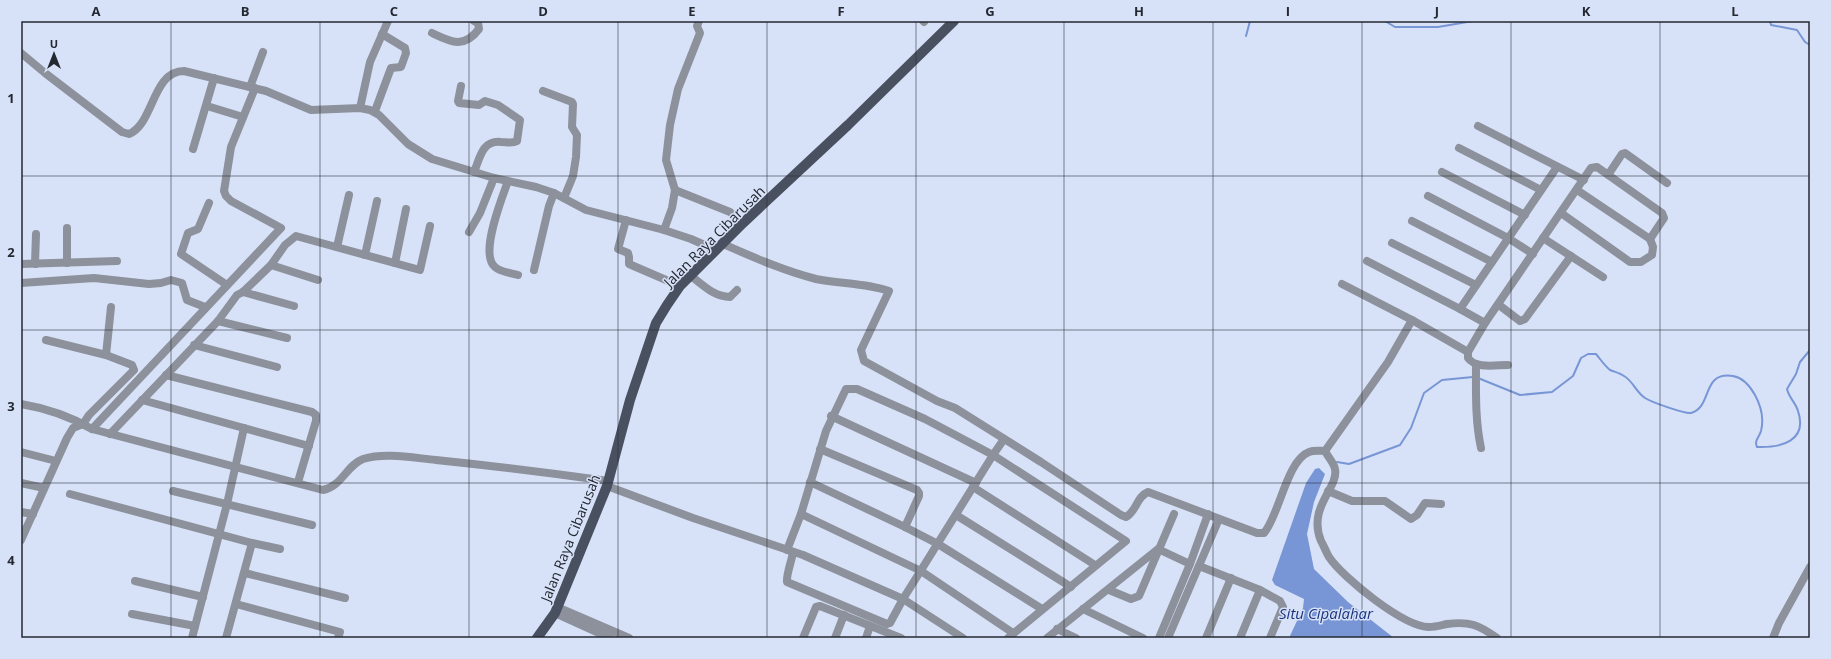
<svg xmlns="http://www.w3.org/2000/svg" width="1831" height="659" viewBox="0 0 1831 659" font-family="'Open Sans',sans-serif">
<rect width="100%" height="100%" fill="#d7e2f8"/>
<!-- water -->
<path fill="#7895d5" d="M1319 468 1325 474 1314 502 1307 534 1314 569 1348 602 1394 638H1289L1303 608 1304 599 1275 585 1272 580 1306 483 1315 469Z"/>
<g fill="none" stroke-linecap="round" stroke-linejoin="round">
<!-- stream -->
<g stroke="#7895d5" stroke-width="2">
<path d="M1385 21 1395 27H1438L1473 21"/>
<path d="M1770 21 1771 25 1797 30 1805 42 1810 45"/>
<path d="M1246 36 1250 21"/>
<path d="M1478 378 1520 395 1552 392 1573 376 1581 358 1588 354H1596C1601 360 1604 365 1610 370 1615 372 1620 373 1624 376 1633 381 1636 392 1645 398 1651 402 1685 414 1691 413 1713 407 1701 371 1733 376 1744 378 1750 386 1755 395 1761 406 1764 419 1761 431 1759 438 1754 440 1757 447 1781 448 1808 441 1798 411 1796 403 1789 398 1787 389L1796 374 1800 362 1810 350"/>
<path d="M1337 462 1349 464 1400 445 1411 428 1424 393 1442 380 1473 377"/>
</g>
<!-- minor -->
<g stroke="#8d919b" stroke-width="8">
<path d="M923 21 924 22"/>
<path d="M432 33C451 42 464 49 479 29L478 23 474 21"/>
<path d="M21 53 45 73 122 132 129 134C154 124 152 71 184 71L266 91 311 110 360 108 370 110 379 115 408 144 432 159 494 178 536 187 554 193 586 210 664 230 691 239 716 250"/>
<path d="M461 86 458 101 459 103 479 105 485 101 498 105 520 120 517 141C512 144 507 142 501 142 482 140 480 158 474 172"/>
<path d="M250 87 263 52"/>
<path d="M543 91 572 102 573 104 572 127 577 135 576 157 573 176 564 198"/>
<path d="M207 106 243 117"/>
<path d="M360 108 370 62 388 21"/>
<path d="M375 111 391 68 401 67 406 53 405 48 382 34"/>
<path d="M1478 126 1584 180"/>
<path d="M1459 148 1541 190"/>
<path d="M193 149 214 78"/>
<path d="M1442 172 1525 215"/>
<path d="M1608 175 1622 154 1625 153 1667 183"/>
<path d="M508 181C502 198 479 254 495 267 500 272 511 273 518 275"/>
<path d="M675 190 730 212 743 223"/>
<path d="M1428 196 1508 238 1533 254"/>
<path d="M209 203 198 229 188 233 181 254 227 285"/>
<path d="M1561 213 1630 262H1641L1652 255 1653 247 1650 239 1577 190"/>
<path d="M626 220 618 249 628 253 629 257V264L680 286"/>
<path d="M1412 221 1492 262"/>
<path d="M664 230 672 208 675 190 666 160 670 125 678 89 700 33 697 26 699 21"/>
<path d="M469 232 480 213 494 178"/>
<path d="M1543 238 1603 277"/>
<path d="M1392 243 1476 285"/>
<path d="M723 244C753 257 784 271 816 279 840 284 865 283 889 291L861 350 864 361 937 401 955 408 1041 462 1121 515 1126 517C1137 511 1136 497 1148 492L1257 533H1264C1279 516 1287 460 1309 452 1314 450 1319 451 1325 451 1328 457 1334 463 1335 469 1339 488 1307 507 1321 541 1324 546 1326 552 1329 557 1343 578 1404 627 1429 627 1435 627 1442 625 1447 624 1470 621 1479 625 1497 638"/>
<path d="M337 247 349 195"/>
<path d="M365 255 377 201"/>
<path d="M1367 261 1460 309 1557 167"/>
<path d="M67 263V228"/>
<path d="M395 263 406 209"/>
<path d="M21 264 117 261"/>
<path d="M35 264 36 234"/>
<path d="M271 265 318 280"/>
<path d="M534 270 549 206 554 193"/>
<path d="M691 276C703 285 714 297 730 297L737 290"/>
<path d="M21 283 94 278 149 284 161 283 171 280 182 283 187 300 205 307"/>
<path d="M1342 284 1412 320 1468 352V358C1476 369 1495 365 1508 365"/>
<path d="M243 292 294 306"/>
<path d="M1499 305 1520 321 1525 319 1571 256"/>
<path d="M1460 309 1485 323"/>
<path d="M218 321 287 338"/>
<path d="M194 345 277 367"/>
<path d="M1468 352 1485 323 1591 168 1597 167 1662 213 1664 218 1650 239"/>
<path d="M106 355 111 307"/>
<path d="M1476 364C1476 392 1475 420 1481 448"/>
<path d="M166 375 312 412 316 415V421L298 482"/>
<path d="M142 400 309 446"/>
<path d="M21 404C45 408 71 417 92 429L323 490C342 486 347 465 363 459 385 452 414 458 436 460 494 466 551 473 608 481"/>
<path d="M831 416 976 483"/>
<path d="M92 429 281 228 231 201 226 196 224 191 231 147 255 88"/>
<path d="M110 434 218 321 237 295 243 292 271 265 285 245 296 236 420 270 430 226"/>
<path d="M1004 439 993 455 1126 541 1008 638"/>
<path d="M820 449 917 490 919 493V496L905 527"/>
<path d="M1325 451 1388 362 1412 320"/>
<path d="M21 452 56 461"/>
<path d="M810 482 905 527 938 544 1042 609"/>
<path d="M21 483 44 488"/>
<path d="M607 486 693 518 803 555 903 599 963 638"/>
<path d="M973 487 1095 565"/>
<path d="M173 491 312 525"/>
<path d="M1328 491 1352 501H1385L1411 519 1417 515 1425 503 1441 504"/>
<path d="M70 494 252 543 280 549"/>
<path d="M21 512 33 514"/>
<path d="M801 514 921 571 1013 633"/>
<path d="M956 515 1071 587"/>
<path d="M21 540 67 438 73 428 83 424 89 415 134 370 132 365 106 355 46 340"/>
<path d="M787 550 801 514 826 431 846 389H857L925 419 993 455 903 599 890 623 887 624 787 582C786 575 792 560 793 552"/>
<path d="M1199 566 1260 590 1280 601 1283 607 1270 638"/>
<path d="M245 573 345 598"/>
<path d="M135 581 203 597"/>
<path d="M1109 590 1131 599 1139 596 1174 514"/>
<path d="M236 604 340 632 338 638"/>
<path d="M557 607 629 638"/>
<path d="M1083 609 1143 638"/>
<path d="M555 613 610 638"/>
<path d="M132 614 195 626"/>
<path d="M1057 629 1076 638"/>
<path d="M192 638 227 504 244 428"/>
<path d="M226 638 252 543"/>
<path d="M803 638 816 607 820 606 901 638"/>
<path d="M835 638 844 615"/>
<path d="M866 638 870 626"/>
<path d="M1047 638 1158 549 1190 564"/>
<path d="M1159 638 1190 564 1208 514"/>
<path d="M1168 638 1219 519"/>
<path d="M1206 638 1231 578"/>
<path d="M1240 638 1260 590"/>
<path d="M1773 638 1779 623 1810 567"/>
</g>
<!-- major -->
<path stroke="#495060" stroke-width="10" d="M537 638 555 613 607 486 630 400 656 323 667 305 680 286 743 223 848 125 954 21"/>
</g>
<!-- grid -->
<path fill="none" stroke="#242830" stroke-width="1" stroke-opacity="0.55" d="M171 21V638M320 21V638M469 21V638M618 21V638M767 21V638M916 21V638M1064 21V638M1213 21V638M1362 21V638M1511 21V638M1660 21V638M21 176H1810M21 330H1810M21 483H1810"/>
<g text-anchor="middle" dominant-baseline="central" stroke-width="3" stroke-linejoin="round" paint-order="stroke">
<!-- street labels -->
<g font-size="14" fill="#242830" stroke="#d7e2f8">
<text transform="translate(714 236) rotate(-45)">Jalan Raya Cibarusah</text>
<text transform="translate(570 538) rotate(-68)">Jalan Raya Cibarusah</text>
</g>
<!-- water labels -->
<g font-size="15" font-style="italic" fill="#1a347f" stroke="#d7e2f8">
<text x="1326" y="613">Situ Cipalahar</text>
</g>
</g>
<!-- border -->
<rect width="1831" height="659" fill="none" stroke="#d7e2f8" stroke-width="44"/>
<!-- north arrow -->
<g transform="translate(54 54)" stroke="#d7e2f8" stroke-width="3" paint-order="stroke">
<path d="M0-3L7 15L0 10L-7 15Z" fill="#242830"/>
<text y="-6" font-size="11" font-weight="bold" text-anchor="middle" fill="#242830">U</text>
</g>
<rect x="22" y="22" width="1787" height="615" fill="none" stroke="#242830" stroke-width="1.5"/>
<g font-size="13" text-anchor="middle" font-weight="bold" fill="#242830">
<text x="96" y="16">A</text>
<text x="245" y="16">B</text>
<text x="394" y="16">C</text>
<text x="543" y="16">D</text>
<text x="692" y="16">E</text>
<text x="841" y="16">F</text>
<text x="990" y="16">G</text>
<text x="1139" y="16">H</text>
<text x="1288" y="16">I</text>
<text x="1437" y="16">J</text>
<text x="1586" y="16">K</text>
<text x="1735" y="16">L</text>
<text x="11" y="103">1</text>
<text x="11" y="257">2</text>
<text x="11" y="411">3</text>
<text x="11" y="565">4</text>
</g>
</svg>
